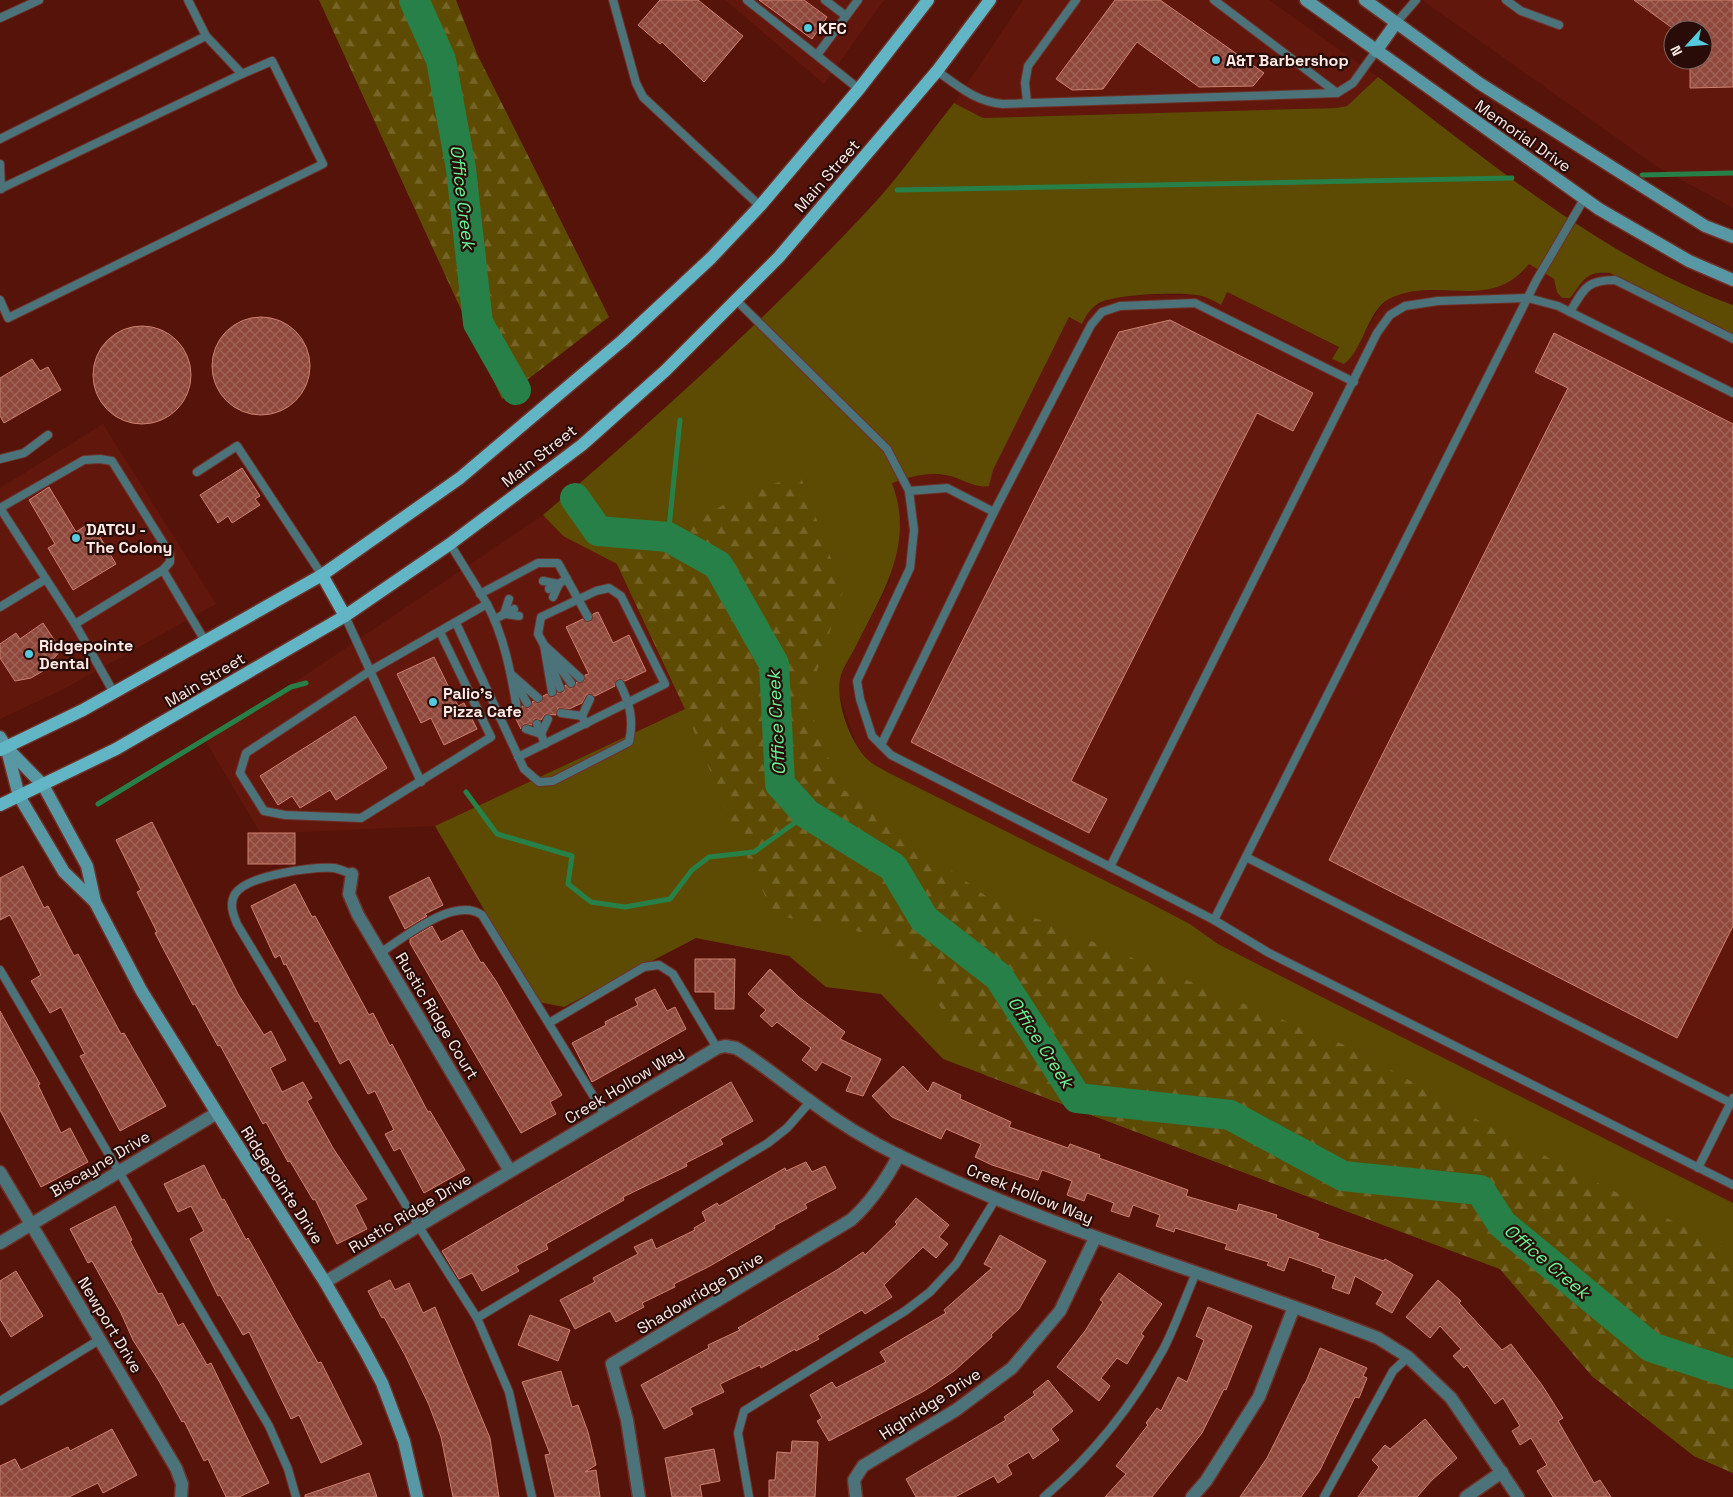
<svg xmlns="http://www.w3.org/2000/svg" width="1733" height="1497" viewBox="0 0 1733 1497" font-family="'Space Grotesk',sans-serif">
<defs>
<pattern id="forest-firs" width="22" height="20" patternUnits="userSpaceOnUse" patternTransform="scale(1.25)"><rect width="22" height="20" fill="#5e4b03"/><path d="M5 1l3.5 6h-7zM16 11l3.5 6h-7z" fill="#766528"/></pattern>
<pattern id="building-cross-hatch" width="8" height="8" patternUnits="userSpaceOnUse" patternTransform="scale(1.25)"><rect width="8" height="8" fill="#8f483b"/><path d="M0 0l8 8M0 8l8-8" fill="none" stroke="#a06357"/></pattern>
</defs>
<rect width="100%" height="100%" fill="#561309"/>
<!-- built -->
<g fill="#62170c" fill-rule="evenodd">
<path d="M725 0H884L824 84Z"/>
<path d="M1023 0H1269L1378 77 1347 106 1336 108 982 118 954 103Z"/>
<path d="M1422 0H1733V208L1656 166ZM1673 30H1703V60H1673Z"/>
<path d="M1529 264 1554 279 1557 292 1562 298 1566 299 1573 294 1584 279 1591 274 1610 273 1733 334V1203L1322 997 1218 944 1190 924 1148 902 887 772 868 761 856 743 840 697V677L890 581 896 494 891 483 924 473 962 478 980 487 992 471 1069 317 1082 323 1090 310 1108 299 1145 295H1195L1210 298 1220 305 1227 292 1338 347 1332 359 1365 332 1378 310 1390 297 1412 290 1458 291 1520 275Z"/>
<path d="M103 424 216 604 64 689 0 719V488Z"/>
<path d="M543 515 563 536 617 564 685 709 435 826 261 834 206 742Z"/>
</g>
<!-- grass -->
<path fill="#5e4b03" d="M1378 77C1484 158 1606 260 1733 305V334L1610 273C1584 271 1584 281 1570 298H1562L1557 292 1554 279 1529 264C1491 312 1441 277 1393 297 1367 307 1365 348 1344 364L1332 359 1339 347 1227 292 1221 305C1213 300 1205 296 1196 295 1175 292 1117 294 1099 303 1091 308 1086 315 1082 324L1069 317 993 470 989 486C974 489 961 477 945 475 926 472 910 477 892 483 915 544 883 592 857 644 852 655 842 668 840 679 836 704 850 742 868 760 873 765 881 768 887 772L1148 902 1190 924 1218 944 1322 997 1733 1203V1473L1694 1456 1592 1376 1500 1269 943 1059 881 994 826 987 789 956 696 938 564 1007 538 1002 435 826 685 709 617 564 563 536 543 515C656 418 767 318 869 209 900 176 926 138 954 103L983 118 1336 108 1347 106Z"/>
<!-- forest -->
<g fill="url(#forest-firs)">
<path d="M319 0H456L477 54 609 317 502 399Z"/>
<path d="M800 475 843 591 807 701 839 786 991 900 1357 1050 1504 1135 1733 1252V1473L1694 1456 1592 1376 1500 1269 985 1075 930 991 872 934 774 915 730 820 685 709 617 564 743 494Z"/>
</g>
<g fill="none" stroke-linecap="round" stroke-linejoin="round">
<!-- stream -->
<g stroke="#278047" stroke-width="5">
<path d="M1642 175 1733 173"/>
<path d="M897 190 1512 178"/>
<path d="M668 537 680 420"/>
<path d="M466 792 497 834 572 856 568 884 591 902 625 907 670 899 692 870 709 857 754 852 807 814"/>
<path d="M98 804 291 687 306 683"/>
</g>
<!-- river -->
<g stroke="#278047" stroke-width="30">
<path d="M414 0 441 60 461 169 478 323 516 390"/>
<path d="M575 498 598 531 668 537 718 565 774 664 780 784 807 814 893 867 924 919 999 977 1077 1098 1230 1115 1343 1176 1480 1190 1502 1224 1651 1347 1733 1374"/>
</g>
</g>
<!-- building -->
<g fill="url(#building-cross-hatch)" stroke="#cd8071">
<path d="M660 0H698L743 36 704 82 662 42 660 44 638 25Z"/>
<path d="M759 0H804L827 17 812 39Z"/>
<path d="M1115 0H1160L1264 73 1253 86 1199 87 1137 42 1103 89 1072 90 1056 79Z"/>
<path d="M1634 0H1733V87L1690 88V60H1703V30H1675Z"/>
<circle cx="261" cy="366" r="49"/>
<path d="M1170 320 1313 393 1293 431 1257 413 1071 781 1107 799 1089 833 911 742 1119 332Z"/>
<circle cx="142" cy="375" r="49"/>
<path d="M1554 333 1733 424V926L1677 1038 1329 860 1568 388 1535 372Z"/>
<path d="M32 359 40 371 48 367 61 390 4 423 0 416V378Z"/>
<path d="M242 468 260 496 255 499 260 505 232 523 228 516 218 523 200 495Z"/>
<path d="M49 487 76 532 91 522 116 564 73 590 48 548 55 544 29 500Z"/>
<path d="M598 612 613 643 629 635 646 671 625 681 618 679 615 686 595 696 587 694 582 703 569 709 558 708 556 715 545 714 541 720 534 719 532 725 524 724 521 729 513 713 520 714 522 706 529 708 533 701 540 703 543 696 547 694 553 697 557 693 564 692 565 685 572 688 577 682 584 681 585 675 589 674 566 627 583 619 590 622 593 614Z"/>
<path d="M43 623 61 650 43 671 31 678 15 681 0 658V644L16 633 20 639Z"/>
<path d="M434 657 458 706 464 703 477 729 444 745 431 718 421 723 397 674Z"/>
<path d="M355 716 387 768 336 800 330 790 300 808 292 796 278 805 260 776Z"/>
<path d="M152 822 238 994 264 1035 271 1031 286 1060 270 1068 282 1092 303 1082 312 1098 307 1101 333 1148 367 1199 355 1205 367 1229 337 1244 315 1199 313 1200 290 1161 288 1162 266 1122 263 1124 220 1045 218 1046 195 1004 193 1005 155 933 157 932 137 892 141 890 116 840Z"/>
<rect x="248" y="833" width="47" height="31"/>
<path d="M23 866 44 908 48 906 74 956 78 954 121 1034 124 1033 166 1106 120 1131 80 1056 85 1054 61 1007 50 1013 31 981 41 975 10 915 0 920V878Z"/>
<path d="M429 877 443 905 425 914 427 916 405 929 389 897Z"/>
<path d="M295 884 312 917 315 916 369 1015 373 1013 390 1046 392 1044 428 1112 430 1111 465 1170 424 1193 400 1148 394 1151 385 1134 394 1130 375 1091 368 1094 349 1059 340 1064 318 1021 315 1022 286 964 284 965 280 955 275 958 251 906Z"/>
<path d="M432 926 441 942 462 930 481 963 483 962 496 981 562 1095 550 1102 556 1114 521 1133 410 943V939Z"/>
<path d="M695 959H735L734 1009H715V992H695Z"/>
<path d="M770 969 799 997 845 1032 840 1039 881 1059 863 1096 846 1091 852 1077 822 1062 816 1071 802 1060 811 1048 777 1022 772 1027 760 1016 766 1010 748 994Z"/>
<path d="M655 989 667 1011 675 1007 686 1029 592 1082 572 1043 606 1025 605 1022 638 1005 635 999Z"/>
<path d="M0 1011 40 1084 38 1085 61 1133 70 1128 88 1162 41 1187 0 1110Z"/>
<path d="M903 1066 928 1092 933 1082 961 1095 960 1099 1011 1122 1009 1127 1068 1148 1070 1144 1100 1155 1099 1158 1188 1190 1186 1196 1237 1211 1239 1204 1277 1215 1276 1218 1319 1234 1317 1238 1384 1261 1385 1259 1413 1275 1392 1313 1376 1304 1383 1292 1355 1276 1349 1294 1332 1288 1336 1276 1322 1271 1323 1269 1289 1257 1284 1271 1267 1265 1269 1262 1225 1249 1227 1244 1175 1228 1174 1232 1156 1226 1160 1215 1133 1205 1129 1217 1111 1211 1114 1203 1087 1193 1084 1201 1067 1195 1072 1181 1042 1170 1038 1180 992 1165 975 1157 981 1144 946 1129 941 1139 892 1117 872 1096Z"/>
<path d="M731 1082 753 1121 720 1139 723 1144 686 1163 687 1166 623 1197 624 1200 546 1244 548 1249 516 1266 519 1271 482 1291 472 1273 459 1279 442 1251Z"/>
<path d="M806 1162 812 1172 825 1166 836 1188 805 1204 807 1208 774 1226 775 1228 710 1266 674 1284 675 1287 642 1303 644 1307 616 1322 610 1311 575 1329 560 1300 595 1282 593 1278 638 1254 634 1247 652 1239 656 1249 695 1230 694 1228 706 1221 702 1212 717 1203 719 1206 785 1168 786 1171Z"/>
<path d="M204 1165 222 1200 224 1199 246 1240 248 1238 318 1363 321 1362 362 1444 321 1463 299 1415 291 1419 249 1332 243 1335 220 1295 218 1296 190 1239 204 1231 191 1206 178 1212 164 1184Z"/>
<path d="M916 1198 949 1225 939 1237 948 1244 936 1258 923 1247 884 1285 892 1297 865 1314 862 1310 817 1336 819 1339 796 1351 795 1349 761 1368 760 1365 720 1384 724 1392 690 1408 693 1414 664 1429 641 1385 709 1348 708 1345 740 1330 738 1328 837 1270 863 1252 865 1255 897 1224 895 1222Z"/>
<path d="M115 1206 132 1240 130 1241 158 1294 162 1293 178 1326 183 1323 207 1365 211 1363 269 1483 239 1497H226L208 1459 204 1461 184 1421 182 1422 159 1381 133 1340 121 1313 92 1261 88 1263 70 1229Z"/>
<path d="M1000 1235 1046 1261 1019 1309 991 1335 992 1337 954 1371 924 1391 829 1441 817 1421 822 1418 810 1395 832 1382 836 1388 886 1362 880 1352 946 1313 944 1310 992 1268 984 1264Z"/>
<path d="M16 1271 43 1316 11 1337 0 1319V1281Z"/>
<path d="M1119 1273 1162 1304 1141 1334 1144 1336 1127 1364 1117 1358 1101 1378 1110 1386 1099 1401 1057 1367 1085 1331 1103 1302 1100 1300Z"/>
<path d="M390 1280 395 1290 409 1283 423 1313 435 1307 490 1438 499 1497H453L441 1437 429 1405 405 1355 384 1317 382 1318 368 1291Z"/>
<path d="M1438 1280 1461 1301 1459 1303 1502 1350 1511 1344 1542 1385 1563 1418 1558 1421 1594 1483 1600 1480 1611 1497H1553L1537 1471 1547 1465 1531 1438 1520 1445 1512 1431 1520 1426 1503 1398 1495 1404 1467 1365 1464 1368 1453 1356 1461 1349 1440 1326 1430 1338 1406 1317Z"/>
<path d="M1208 1307 1252 1326 1226 1390 1224 1389 1202 1433 1152 1497H1105L1126 1474 1116 1466 1148 1425 1146 1423 1157 1408 1161 1411 1178 1377 1187 1382 1204 1340 1196 1336Z"/>
<path d="M530 1315 570 1330 558 1361 518 1345Z"/>
<path d="M1320 1348 1367 1368 1363 1376 1367 1378 1359 1398 1355 1397 1320 1470 1301 1497H1240L1267 1458 1304 1384H1305Z"/>
<path d="M561 1371 572 1407 578 1405 588 1432 596 1465 585 1472 596 1470 600 1497H555L545 1455 550 1454 522 1382Z"/>
<path d="M1048 1380 1073 1411 1051 1429 1059 1440 1033 1459 1029 1452 1007 1465 1012 1474 998 1483 994 1476 955 1497H916L906 1479 1006 1420 1004 1417 1035 1395 1033 1392Z"/>
<path d="M1425 1419 1457 1458 1432 1480 1417 1497H1358L1379 1467 1372 1460 1385 1445 1390 1449Z"/>
<path d="M112 1429 137 1475 103 1493 98 1483 69 1497H0V1466L15 1459 21 1470 68 1447 70 1451Z"/>
<path d="M792 1441 818 1442 815 1497H769V1480H775L777 1452 791 1453Z"/>
<path d="M714 1449 720 1481 700 1485 702 1497H672L665 1458Z"/>
<path d="M369 1473 377 1497H305V1495Z"/>
</g>
<g fill="none" stroke-linecap="round" stroke-linejoin="round">
<defs>
<g id="lane">
<path d="M613 0 636 83 643 97 760 206"/>
<path d="M747 0 859 89"/>
<path d="M825 0 846 16"/>
<path d="M1214 0 1337 93"/>
<path d="M1506 0 1521 11 1559 25"/>
<path d="M0 18 39 0"/>
<path d="M1396 23 1416 0"/>
<path d="M817 55 858 0"/>
<path d="M937 71C958 86 976 102 1003 104L1337 93 1353 83 1376 51"/>
<path d="M1027 102 1025 83 1028 66 1076 0"/>
<path d="M0 139 206 36"/>
<path d="M0 164 1 189"/>
<path d="M0 189 242 74 206 36 188 0"/>
<path d="M0 300 8 318 323 164 272 61 242 74"/>
<path d="M736 300 887 449 909 491 914 530 910 568 857 681 860 699 872 736 891 755 1214 920 1536 281 1584 199"/>
<path d="M1570 312C1584 289 1586 280 1615 280L1733 339"/>
<path d="M0 459 24 453 48 435"/>
<path d="M197 472 237 446 322 575"/>
<path d="M909 491 947 488 994 512"/>
<path d="M0 508 84 460 100 459 112 461 170 554V562L163 570"/>
<path d="M0 508 75 624 114 693"/>
<path d="M543 581 559 584"/>
<path d="M549 589 567 579"/>
<path d="M480 594 538 563H558L588 617"/>
<path d="M553 597 559 584"/>
<path d="M487 604C504 636 511 673 517 709"/>
<path d="M0 607 46 579"/>
<path d="M504 614 509 599"/>
<path d="M504 614 519 616"/>
<path d="M345 616 421 782"/>
<path d="M495 619 514 609"/>
<path d="M456 623 524 769 539 782 553 781 629 742C634 720 630 704 620 684"/>
<path d="M75 624 163 570 205 641"/>
<path d="M440 632 491 737 361 818 285 815 264 811 240 773 246 753 370 671 487 604 450 544"/>
<path d="M544 645 552 692"/>
<path d="M552 657 571 683"/>
<path d="M551 664 560 688"/>
<path d="M512 675 538 698"/>
<path d="M515 681 527 703"/>
<path d="M561 713 582 716"/>
<path d="M537 724 545 744"/>
<path d="M586 724 582 716 590 699"/>
<path d="M526 729 541 734"/>
<path d="M541 734 548 719"/>
<path d="M881 745 994 512 1091 325 1102 312 1120 306 1195 303 1354 382"/>
<path d="M518 757 665 684 621 596 609 588 596 591 541 617 538 634 544 645 580 678"/>
<path d="M1246 857 1731 1103"/>
<path d="M1110 867 1377 333 1390 315 1405 306 1438 301 1528 298 1558 306 1733 393"/>
<path d="M352 874C346 872 340 869 334 868 312 867 247 875 235 894 229 904 233 914 237 924L419 1227 477 1318 509 1392 532 1497"/>
<path d="M1214 920 1269 953 1733 1185"/>
<path d="M380 953C405 937 454 896 482 915L605 1115"/>
<path d="M0 970 269 1426 288 1469 296 1497"/>
<path d="M549 1023 644 967 659 965 673 974 717 1048"/>
<path d="M1698 1168 1733 1098"/>
<path d="M477 1318 768 1143 787 1128 810 1102"/>
<path d="M0 1401 99 1340"/>
<path d="M749 1497 738 1433 744 1411 905 1311 930 1292 956 1264 995 1200"/>
<path d="M1044 1497C1093 1455 1133 1405 1164 1348 1176 1324 1185 1298 1196 1273"/>
<path d="M1324 1497 1393 1371 1408 1357"/>
</g>
<g id="street">
<path d="M352 874 349 894 358 915 510 1171"/>
<path d="M0 1172 176 1468 182 1484 181 1497"/>
<path d="M0 1243 217 1113"/>
<path d="M325 1282 717 1048 725 1046 736 1048C762 1063 785 1084 810 1101 838 1122 869 1141 900 1156 1054 1231 1219 1276 1378 1338L1408 1357 1451 1398 1518 1497"/>
<path d="M639 1497 627 1420 612 1364 851 1220C872 1201 886 1180 899 1155"/>
<path d="M856 1497 854 1480 863 1466 956 1410 1012 1368 1060 1311 1095 1238"/>
<path d="M1192 1497 1206 1481 1259 1397 1294 1307"/>
<path d="M1466 1497 1502 1472"/>
</g>
<g id="secondary">
<path d="M1306 0 1599 209 1689 261 1733 280"/>
<path d="M1365 0 1479 83 1705 226 1733 237"/>
<path d="M1376 51 1396 23"/>
<path d="M0 737 6 747 43 785 87 866 95 902 141 990 217 1113 325 1282 365 1351 382 1383 404 1441 417 1497"/>
<path d="M7 750 19 796 64 872 95 902"/>
</g>
<g id="primary">
<path d="M322 575 345 616"/>
<path d="M0 750 83 710 322 575 460 478 623 340 711 258 760 206 859 89 928 0"/>
<path d="M0 805 116 749 345 616 450 544 582 445 665 371 779 257 937 71 990 0"/>
</g>
</defs>
<!-- lane casing -->
<use href="#lane" stroke="#6d3128" stroke-width="10"/>
<!-- street casing -->
<use href="#street" stroke="#6d3128" stroke-width="15"/>
<!-- secondary casing -->
<use href="#secondary" stroke="#6d3128" stroke-width="15"/>
<!-- primary casing -->
<use href="#primary" stroke="#6d3128" stroke-width="15"/>
<!-- lane -->
<use href="#lane" stroke="#4c727a" stroke-width="8"/>
<!-- street -->
<use href="#street" stroke="#4c727a" stroke-width="12"/>
<!-- secondary -->
<use href="#secondary" stroke="#5898a4" stroke-width="12"/>
<!-- primary -->
<use href="#primary" stroke="#61b5c5" stroke-width="12"/>
</g>
<!-- markers -->
<g fill="#55cadf" stroke="#290c07" stroke-width="2">
<circle cx="808" cy="28" r="5"/>
<circle cx="1216" cy="60" r="5"/>
<circle cx="76" cy="538" r="5"/>
<circle cx="29" cy="654" r="5"/>
<circle cx="433" cy="702" r="5"/>
</g>
<g text-anchor="middle" dominant-baseline="central" stroke-width="4.5" stroke-linejoin="round" paint-order="stroke">
<!-- poi labels -->
<g font-size="16" font-weight="bold" fill="#fdebe8" stroke="#290c07" text-anchor="start">
<text x="818" y="28">KFC</text>
<text x="1226" y="60">A&amp;T Barbershop</text>
<text x="86" y="529">DATCU -<tspan x="86" dy="18">The Colony</tspan></text>
<text x="39" y="645">Ridgepointe<tspan x="39" dy="18">Dental</tspan></text>
<text x="443" y="693">Palio's<tspan x="443" dy="18">Pizza Cafe</tspan></text>
</g>
<!-- street labels -->
<g font-size="16" fill="#fdebe8" stroke="#290c07">
<text transform="translate(1523 136) rotate(35)">Memorial Drive</text>
<text transform="translate(827 176) rotate(-49)">Main Street</text>
<text transform="translate(539 456) rotate(-38)">Main Street</text>
<text transform="translate(205 680) rotate(-31)">Main Street</text>
<text transform="translate(437 1016) rotate(59)">Rustic Ridge Court</text>
<text transform="translate(624 1085) rotate(-31)">Creek Hollow Way</text>
<text transform="translate(100 1164) rotate(-31)">Biscayne Drive</text>
<text transform="translate(282 1185) rotate(57)">Ridgepointe Drive</text>
<text transform="translate(1030 1194) rotate(22)">Creek Hollow Way</text>
<text transform="translate(410 1213) rotate(-31)">Rustic Ridge Drive</text>
<text transform="translate(700 1293) rotate(-31)">Shadowridge Drive</text>
<text transform="translate(110 1325) rotate(59)">Newport Drive</text>
<text transform="translate(930 1404) rotate(-33)">Highridge Drive</text>
</g>
<!-- water labels -->
<g font-size="18" font-style="italic" fill="#66f696" stroke="#290c07">
<text transform="translate(463 197) rotate(83)">Office Creek</text>
<text transform="translate(776 723) rotate(-93)">Office Creek</text>
<text transform="translate(1041 1042) rotate(57)">Office Creek</text>
<text transform="translate(1547 1261) rotate(40)">Office Creek</text>
</g>
</g>
<!-- north arrow -->
<g transform="translate(1688 45) rotate(244)"><circle r="24" fill="#290c07" stroke="#7e6561"/>
<path d="M0-4L9 19L0 12L-9 19Z" fill="#55cadf"/>
<text y="-8" font-size="14" font-weight="bold" text-anchor="middle" fill="#fdebe8">N</text>
</g>
</svg>
